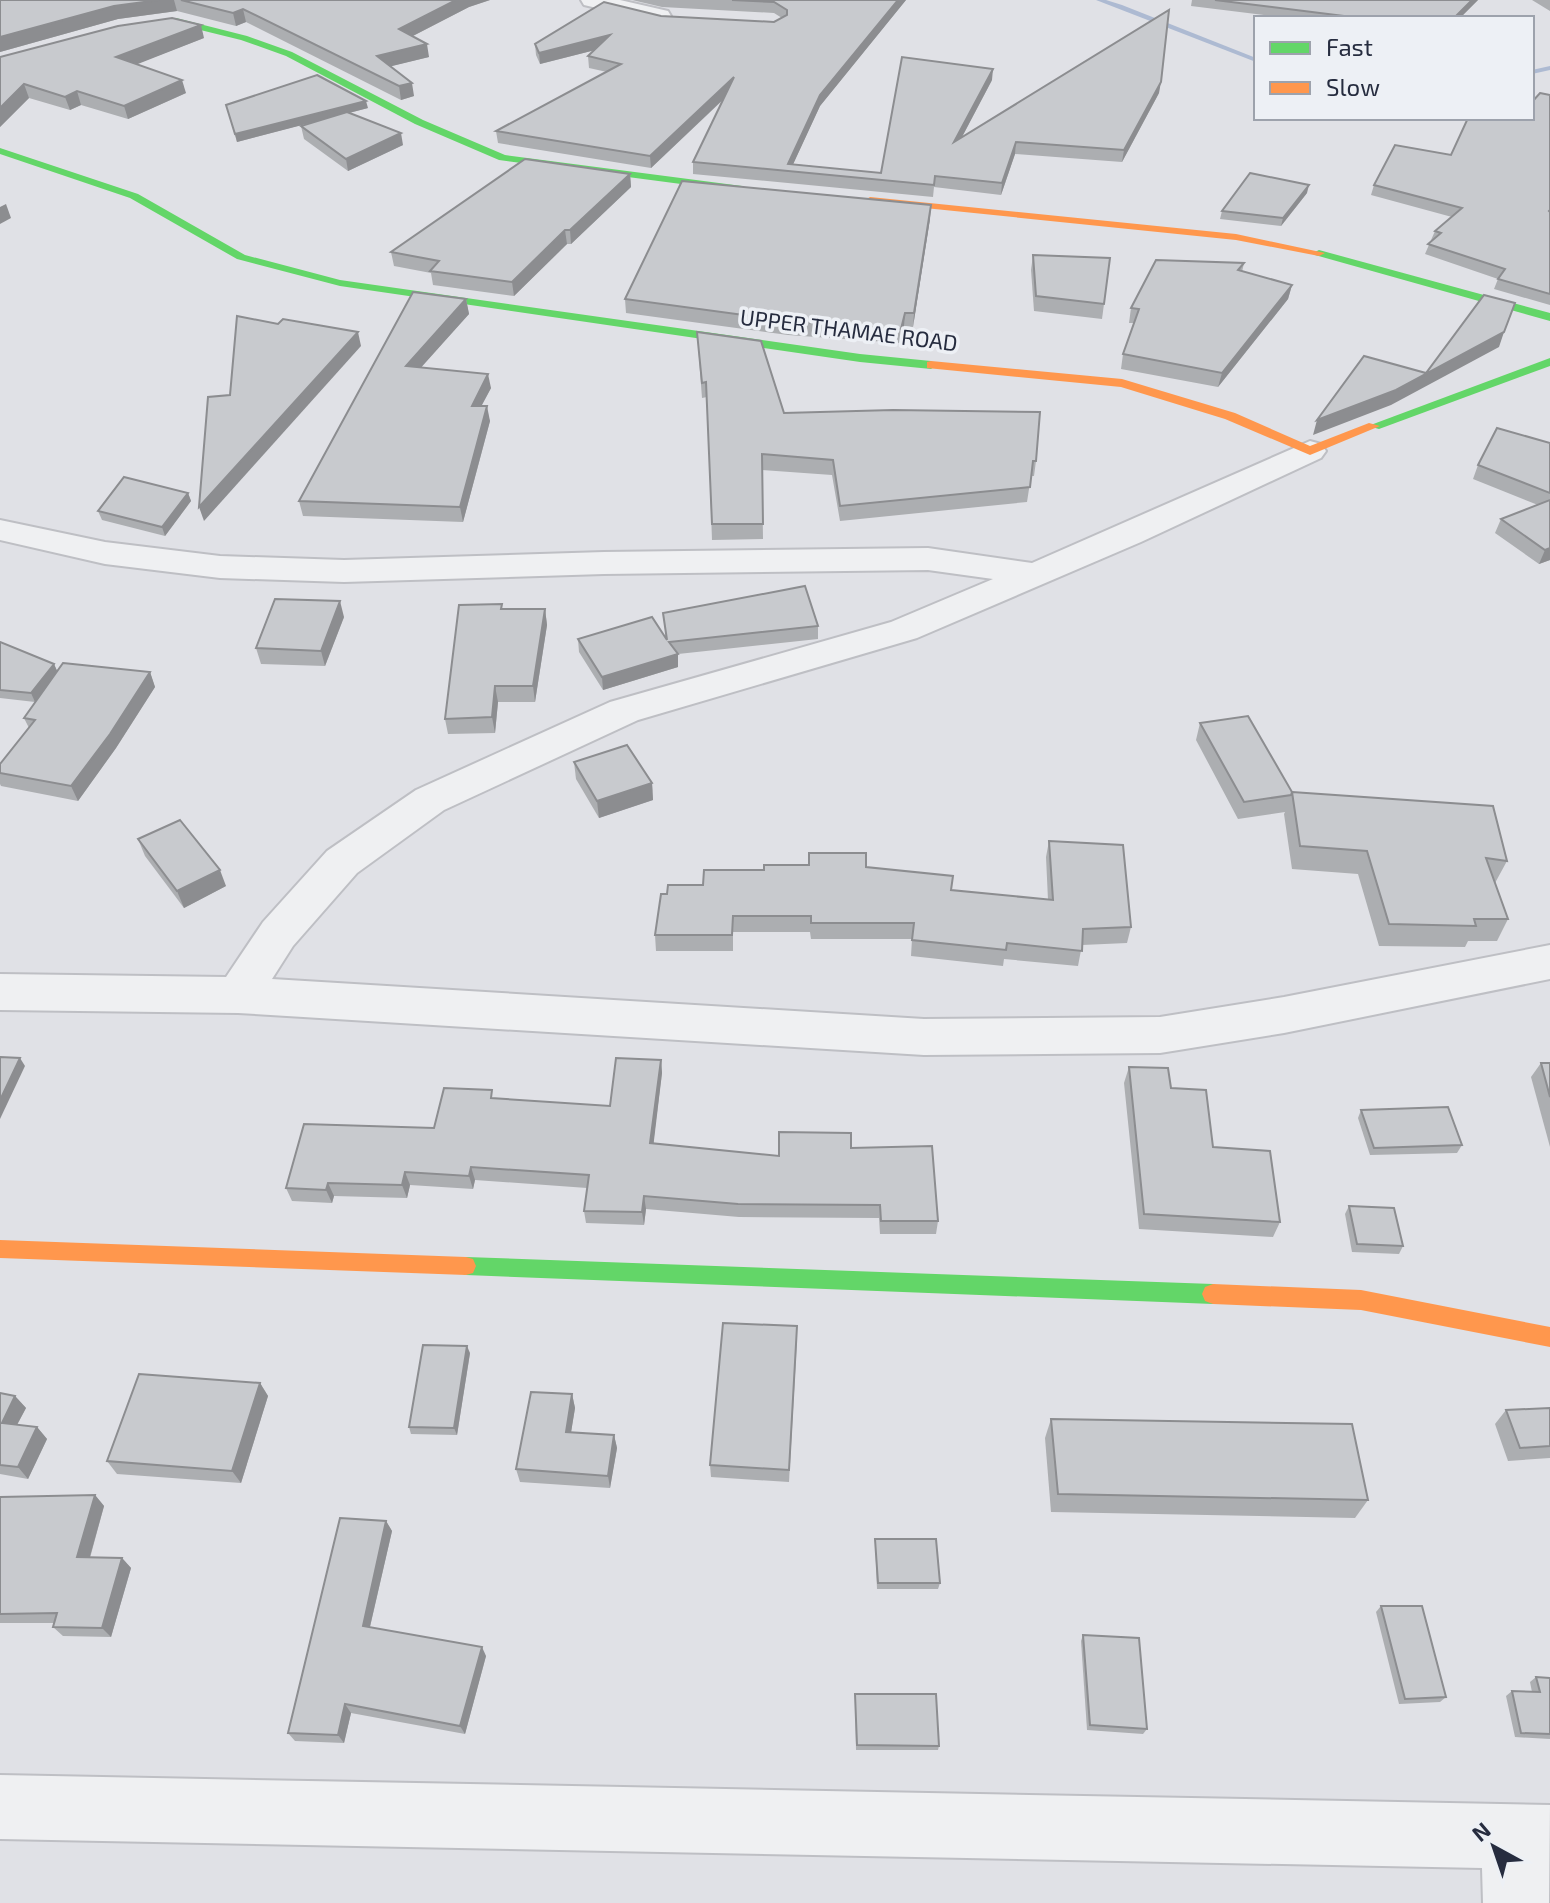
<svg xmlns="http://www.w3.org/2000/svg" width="1550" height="1903" viewBox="0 0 1550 1903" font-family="'Exo 2',sans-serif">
<rect width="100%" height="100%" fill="#e0e1e6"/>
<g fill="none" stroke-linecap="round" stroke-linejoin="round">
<!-- stream -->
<g fill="#adbad2" fill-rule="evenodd">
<path d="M1096 0H1106L1122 5 1256 58V62Z"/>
<path d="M1550 66V70L1532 74V70Z"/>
</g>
<defs>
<g id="street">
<path d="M581 0H620L668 11 671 16 660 23 584 5Z"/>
<path d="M1310 441 1321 444 1326 451 1321 458 1141 542 917 638 638 720 444 810 357 873 293 946 272 979 924 1019 1160 1017 1284 997 1550 945V979L1284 1033 1160 1053 924 1055 238 1013 0 1010V974L226 977 263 922 327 851 416 790 610 702 891 622 993 579 928 570 604 574 344 582 220 578 105 564 0 540V520L105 542 220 556 344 560 604 552 928 548 1032 563Z"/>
<path d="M0 1775 1550 1805 1549 1903H1483L1482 1868 0 1839Z"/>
</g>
</defs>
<!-- street casing -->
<use href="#street" stroke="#bebfc4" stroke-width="4"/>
<!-- street -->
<use href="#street" fill="#eff0f2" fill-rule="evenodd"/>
<!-- fast -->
<g fill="#63d668" fill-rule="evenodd">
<path d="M176 18 247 36 292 52 423 120 505 155 742 186 747 189 742 192 499 160 415 124 286 56 241 40 176 24 142 28 137 25Z"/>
<path d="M0 148 138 194 245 255 340 280 860 354 931 361 937 365 931 369 860 362 340 286 237 259 130 198 0 154Z"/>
<path d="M1319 250 1550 313V321L1315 255 1313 253Z"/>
<path d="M1550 358V366L1379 429 1368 426Z"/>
<path d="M466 1257 1213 1284 1221 1287 1224 1294 1221 1301 1213 1304 466 1275 459 1273 456 1266 459 1259Z"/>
</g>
<!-- slow -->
<g fill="#ff974d" fill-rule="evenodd">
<path d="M870 197 1236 234 1325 253 1319 256 1236 240 866 202 865 200Z"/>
<path d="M931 361 1122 379 1235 413 1310 446 1369 423 1380 426 1310 455 1225 419 1121 387 927 368V362Z"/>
<path d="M0 1240 466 1257 473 1259 476 1266 473 1273 466 1275 0 1258Z"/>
<path d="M1213 1284 1361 1290 1550 1327V1347L1361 1310 1213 1304 1205 1301 1202 1294 1205 1287Z"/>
</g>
</g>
<!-- wall -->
<g fill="#acaeb1">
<path d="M0 0H490L469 7 413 36 429 57 391 66 414 96 401 100 246 22 236 26 177 11 118 19 0 52Z"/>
<path d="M632 0H906L820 106 793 164 881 173 992 80 962 137 1159 93 1122 162 1015 154 1001 195 934 187 933 197 693 174V162L724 99 651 168 498 143 496 131 607 72 589 68 588 56 595 50 540 64 536 55 535 44 661 16 774 22 782 18 774 13 662 7Z"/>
<path d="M1192 0H1478L1460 18H1288L1191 6Z"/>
<path d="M1532 0H1550V11Z"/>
<path d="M204 38 136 64 186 93 128 119 81 105 70 110 29 98 0 127V57Z"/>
<path d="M1550 95V305L1494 289 1498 279 1425 254 1435 231 1452 217 1371 195 1374 185 1451 155 1532 118Z"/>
<path d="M226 105 368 108 349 113 403 145 348 171 304 139 301 126 320 120 237 142Z"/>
<path d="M630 174 631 187 571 244H567L514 296 433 285 431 273 394 266 391 252Z"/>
<path d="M1307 193 1281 226 1220 219 1222 211Z"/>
<path d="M930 219 913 327 904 326 900 343 788 335 626 313 625 299Z"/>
<path d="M1033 255 1104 304 1102 319 1034 311 1031 270Z"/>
<path d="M1244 263 1242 272 1292 285 1288 299 1218 387 1121 369 1123 354 1134 323H1129L1131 308Z"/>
<path d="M466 299 469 314 420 368 491 388 481 406 490 421 463 522 303 516 299 501Z"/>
<path d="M697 332 784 413 1036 461 1034 476H1031L1027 502 840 521 832 475 762 470 763 539 712 540 707 397 702 398Z"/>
<path d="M1550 443V560L1539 564 1495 533 1501 519 1538 505 1473 479 1478 465Z"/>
<path d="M188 493 191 501 165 536 102 520 98 511Z"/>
<path d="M503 609H545L547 625 535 702H498L495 733 448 734 445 719Z"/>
<path d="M663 613 818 626V639L678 654V667L603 690 579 652 578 639 666 638Z"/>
<path d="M344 617 325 666 261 664 256 648Z"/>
<path d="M0 642 54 664 57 671 150 672 155 687 116 748 78 801 1 786 0 784V764L29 728 24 718 35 702 0 698Z"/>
<path d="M1200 723 1292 792 1507 861 1495 883 1508 919 1497 941H1468L1465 947 1379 946 1358 874 1292 869 1284 814 1285 812 1238 819 1196 740Z"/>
<path d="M574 762 652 783 653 800 599 818 576 779Z"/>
<path d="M138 839 226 886 184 908 145 856Z"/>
<path d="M1049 841 1131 927 1127 943 1082 945 1078 966 1004 959 1003 966 911 956 912 939H811L810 932H733V951H656L655 935 667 894 764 870 866 867 951 890 1048 900 1046 857Z"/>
<path d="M661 1060 662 1073 653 1144 779 1156 851 1148 938 1221 936 1234H880L879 1218 739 1217 646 1209 644 1225 586 1223 584 1211 587 1188 475 1180 473 1189 410 1185 407 1198 334 1196 332 1203 292 1201 286 1188 434 1128 494 1098 610 1106Z"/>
<path d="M1541 1063H1550V1147L1531 1077Z"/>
<path d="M1129 1067 1171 1088 1213 1147 1280 1222 1273 1237 1139 1229 1124 1083Z"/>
<path d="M1361 1110 1462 1145 1457 1153 1370 1155 1358 1118Z"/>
<path d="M1349 1206 1403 1246 1399 1254 1352 1252 1345 1214Z"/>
<path d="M797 1340 789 1482 711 1477 710 1465Z"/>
<path d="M470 1353 457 1435 411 1434 409 1427Z"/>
<path d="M260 1383 268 1396 241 1483 117 1474 107 1461Z"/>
<path d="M0 1393 15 1396 26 1408 17 1425 37 1427 47 1439 28 1479 0 1474Z"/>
<path d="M572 1394 575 1408 571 1432 614 1435 617 1448 610 1488 520 1482 516 1469Z"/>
<path d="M1550 1408V1458L1508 1461 1495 1424 1506 1410Z"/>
<path d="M1051 1419 1368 1500 1355 1518 1051 1512 1045 1438Z"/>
<path d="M95 1495 104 1506 90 1558H122L131 1568 111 1637 63 1636 53 1627 54 1623H0V1497Z"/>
<path d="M386 1521 392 1531 370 1627 486 1656 465 1734 351 1713 344 1743 295 1741 288 1733Z"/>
<path d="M875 1539 940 1583 938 1589H877Z"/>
<path d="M1381 1606 1446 1697 1440 1702 1399 1704 1376 1612Z"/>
<path d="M1083 1635 1147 1729 1143 1734 1087 1730 1081 1641Z"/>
<path d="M1536 1677 1550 1678V1739L1515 1737 1506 1696 1512 1691 1532 1692 1530 1682Z"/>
<path d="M855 1694 939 1746 938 1750H856Z"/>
</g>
<!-- shaded-wall -->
<g fill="#8c8d90">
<path d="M159 0H174L177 11 118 19 0 52V37L114 6Z"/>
<path d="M456 0H490L469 7 401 42 399 29Z"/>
<path d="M898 0H906L820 106 790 171 788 164 820 95Z"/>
<path d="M1472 0H1478L1460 18H1454Z"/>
<path d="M243 9 246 22 236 26 233 13Z"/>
<path d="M201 25 204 38 120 71 116 57Z"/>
<path d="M610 35 611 46 540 64 539 53Z"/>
<path d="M427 44 429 57 380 69 377 56Z"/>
<path d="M993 69 992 80 953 154 954 142Z"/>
<path d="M734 77V89L651 168 650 156Z"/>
<path d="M182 80 186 93 128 119 124 106Z"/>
<path d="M1161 82 1159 93 1122 162 1124 150Z"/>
<path d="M412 83 414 96 401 100 399 86Z"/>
<path d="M24 84 29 98 0 127V108Z"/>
<path d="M77 91 81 105 70 110 65 97Z"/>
<path d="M366 101 368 108 237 142 235 134Z"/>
<path d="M401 133 403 145 348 171 346 159Z"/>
<path d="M1016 142 1015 154 1001 195 1002 183Z"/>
<path d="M630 174 631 187 571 244 570 230Z"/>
<path d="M1309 185 1307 193 1281 226 1283 218Z"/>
<path d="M6 204 11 218 0 224V207Z"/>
<path d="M931 205 930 219 913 327 914 313Z"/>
<path d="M565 230 567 244 514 296 512 282Z"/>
<path d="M1292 285 1288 299 1218 387 1222 373Z"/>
<path d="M466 299 469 314 409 381 406 366Z"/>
<path d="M905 313 904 326 900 343 901 329Z"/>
<path d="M358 332 361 346 204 521 199 507Z"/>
<path d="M1504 332 1499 347 1391 405 1313 435 1317 420 1396 390Z"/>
<path d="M488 374 491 388 474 420 472 406Z"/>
<path d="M487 406 490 421 463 522 460 507Z"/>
<path d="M188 493 191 501 165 536 162 527Z"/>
<path d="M1550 548V560L1539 564 1545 550Z"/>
<path d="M340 601 344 617 325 666 321 651Z"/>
<path d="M545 609 547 625 535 702 533 686Z"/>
<path d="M678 654V667L603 690 602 677Z"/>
<path d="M54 664 58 673 35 702 31 693Z"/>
<path d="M150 672 155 687 116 748 78 801 71 786Z"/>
<path d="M495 686 498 702 495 733 492 717Z"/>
<path d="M652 783 653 800 599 818 597 801Z"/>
<path d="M220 870 226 886 184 908 177 891Z"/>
<path d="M20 1058 25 1066 0 1119V1100Z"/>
<path d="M661 1060 662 1073 652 1157 650 1143Z"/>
<path d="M471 1167 475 1180 473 1189 469 1176Z"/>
<path d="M405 1172 410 1185 407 1198 402 1185Z"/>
<path d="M328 1183 334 1196 332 1203 326 1190Z"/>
<path d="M644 1196 646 1209 644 1225 642 1212Z"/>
<path d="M467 1346 470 1353 457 1435 454 1428Z"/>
<path d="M260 1383 268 1396 241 1483 232 1471Z"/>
<path d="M572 1394 575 1408 569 1445 566 1432Z"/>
<path d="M15 1396 26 1408 12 1434 2 1423Z"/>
<path d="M37 1427 47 1439 28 1479 18 1467Z"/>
<path d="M614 1435 617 1448 610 1488 608 1476Z"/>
<path d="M95 1495 104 1506 87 1567 77 1557Z"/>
<path d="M386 1521 392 1531 368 1635 363 1626Z"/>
<path d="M122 1558 131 1568 111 1637 102 1628Z"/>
<path d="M482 1647 486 1656 465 1734 460 1726Z"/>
<path d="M345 1704 351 1713 344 1743 338 1735Z"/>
</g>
<!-- building -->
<g fill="#c8cace" stroke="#8c8d90" stroke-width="2">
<path d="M0 0H159L114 6 0 37Z"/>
<path d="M181 0H456L399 29 427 44 377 56 412 83 399 86 243 9 233 13Z"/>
<path d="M732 0H898L820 95 788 164 881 173 902 57 993 69 954 142 1169 10 1161 82 1124 150 1016 142 1002 183 935 176 934 185 693 162 734 77 650 156 496 131 621 64 588 56 610 35 539 53 535 44 604 2 661 16 774 22 787 15V10L774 2Z"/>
<path d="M1215 0H1472L1454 18H1360Z"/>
<path d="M172 18 201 25 116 57 182 80 124 106 77 91 65 97 24 84 0 108V57L118 26Z"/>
<path d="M317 75 366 101 235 134 226 105Z"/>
<path d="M1540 93 1550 95V210L1549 211 1550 212V294L1498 279 1505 269 1428 244 1441 233 1435 231 1462 208 1374 185 1395 145 1451 155 1468 118H1532V102Z"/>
<path d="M347 112 401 133 346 159 301 126Z"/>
<path d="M525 159 630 174 570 230H565L512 282 430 271 439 261 391 252Z"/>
<path d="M1250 173 1309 185 1283 218 1222 211Z"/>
<path d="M682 181 931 205 914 313H905L901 329 788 321 625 299Z"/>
<path d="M1033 255 1110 258 1104 304 1036 296Z"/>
<path d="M1156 260 1244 263 1238 270 1292 285 1222 373 1123 354 1139 309 1131 308Z"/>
<path d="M413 292 466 299 406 366 488 374 472 406H487L460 507 299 501Z"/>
<path d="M1484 295 1515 303 1504 332 1396 390 1317 420 1364 356 1426 373Z"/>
<path d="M237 316 278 324 283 319 358 332 199 507 208 397 230 395Z"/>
<path d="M697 332 761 341 784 413 893 410 1040 412 1036 461H1033L1030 487 840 506 833 460 762 454 763 524H712L706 382 702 383Z"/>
<path d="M1497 428 1550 443V493L1478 465Z"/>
<path d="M124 477 188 493 162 527 98 511Z"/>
<path d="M1550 500V548L1545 550 1501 519Z"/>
<path d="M805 586 818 626 669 642 678 654 602 677 578 639 652 617 667 640 663 613Z"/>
<path d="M275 599 340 601 321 651 256 648Z"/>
<path d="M502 604 501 609H545L533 686H495L492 717 445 719 459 605Z"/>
<path d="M0 642 54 664 31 693 0 690Z"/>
<path d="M63 663 150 672 110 734 71 786 0 773V764L35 720 24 718Z"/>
<path d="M1248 716 1292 792 1291 795 1244 802 1200 723Z"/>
<path d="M627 745 652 783 597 801 574 762Z"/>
<path d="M1292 792 1493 806 1507 861 1486 858 1508 919H1474L1476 926 1389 924 1367 851 1300 846Z"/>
<path d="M180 820 220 870 177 891 138 839Z"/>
<path d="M1049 841 1123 845 1131 927 1083 929 1082 951 1007 943 1006 950 912 940 914 923H811V916H733L732 935H655L661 894H667L668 885H703L704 870H764V865H809V853H866V867L953 876 951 890 1053 900Z"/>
<path d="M0 1057 20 1058 0 1100Z"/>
<path d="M616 1058 661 1060 650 1143 779 1156V1132L851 1133V1148L932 1146 938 1221H881L880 1205 738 1204 644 1196 642 1212 584 1211 589 1175 471 1167 469 1176 405 1172 402 1185 328 1183 326 1190 286 1188 304 1124 434 1128 444 1088 492 1090 491 1098 610 1106Z"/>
<path d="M1541 1063H1550V1097Z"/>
<path d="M1129 1067 1168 1068 1171 1088 1206 1090 1213 1147 1270 1151 1280 1222 1144 1214Z"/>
<path d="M1448 1107 1462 1145 1374 1148 1361 1110Z"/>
<path d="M1349 1206 1394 1208 1403 1246 1357 1244Z"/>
<path d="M723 1323 797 1326 789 1470 710 1465Z"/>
<path d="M423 1345 467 1346 454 1428 409 1427Z"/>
<path d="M139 1374 260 1383 232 1471 107 1461Z"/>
<path d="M531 1392 572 1394 566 1432 614 1435 608 1476 516 1469Z"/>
<path d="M0 1393 15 1396 2 1423 37 1427 18 1467 0 1465Z"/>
<path d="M1550 1408V1446L1520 1448 1506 1410Z"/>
<path d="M1051 1419 1352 1424 1368 1500 1058 1494Z"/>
<path d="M95 1495 77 1557 122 1558 102 1628 53 1627 57 1613 0 1614V1497Z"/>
<path d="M340 1518 386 1521 363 1626 482 1647 460 1726 345 1704 338 1735 288 1733Z"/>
<path d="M875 1539H936L940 1583H878Z"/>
<path d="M1381 1606H1422L1446 1697 1405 1699Z"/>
<path d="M1083 1635 1139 1638 1147 1729 1090 1725Z"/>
<path d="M1536 1677 1550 1678V1734L1521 1733 1512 1691 1540 1692Z"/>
<path d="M855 1694H936L939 1746 857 1745Z"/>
</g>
<g text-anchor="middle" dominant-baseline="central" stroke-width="7" stroke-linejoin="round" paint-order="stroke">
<!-- far-street labels -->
<g font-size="22" fill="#262c3f" stroke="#edf0f5">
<text transform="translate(849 329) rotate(7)">UPPER THAMAE ROAD</text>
</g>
</g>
<!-- legend -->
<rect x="1254" y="16" width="280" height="104" fill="#edf0f5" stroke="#9da2ac" stroke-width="2"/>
<rect x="1270" y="42" width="40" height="12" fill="#63d668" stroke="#9da2ac" stroke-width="2"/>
<text x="1326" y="56" font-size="24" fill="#262c3f">Fast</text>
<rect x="1270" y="82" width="40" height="12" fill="#ff974d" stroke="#9da2ac" stroke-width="2"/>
<text x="1326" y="96" font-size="24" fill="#262c3f">Slow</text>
<!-- north arrow -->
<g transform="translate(1494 1847) rotate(320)" stroke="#edf0f5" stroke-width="6" paint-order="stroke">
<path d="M0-6L14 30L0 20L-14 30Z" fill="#262c3f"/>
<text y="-12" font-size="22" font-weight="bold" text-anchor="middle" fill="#262c3f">N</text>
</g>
</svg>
